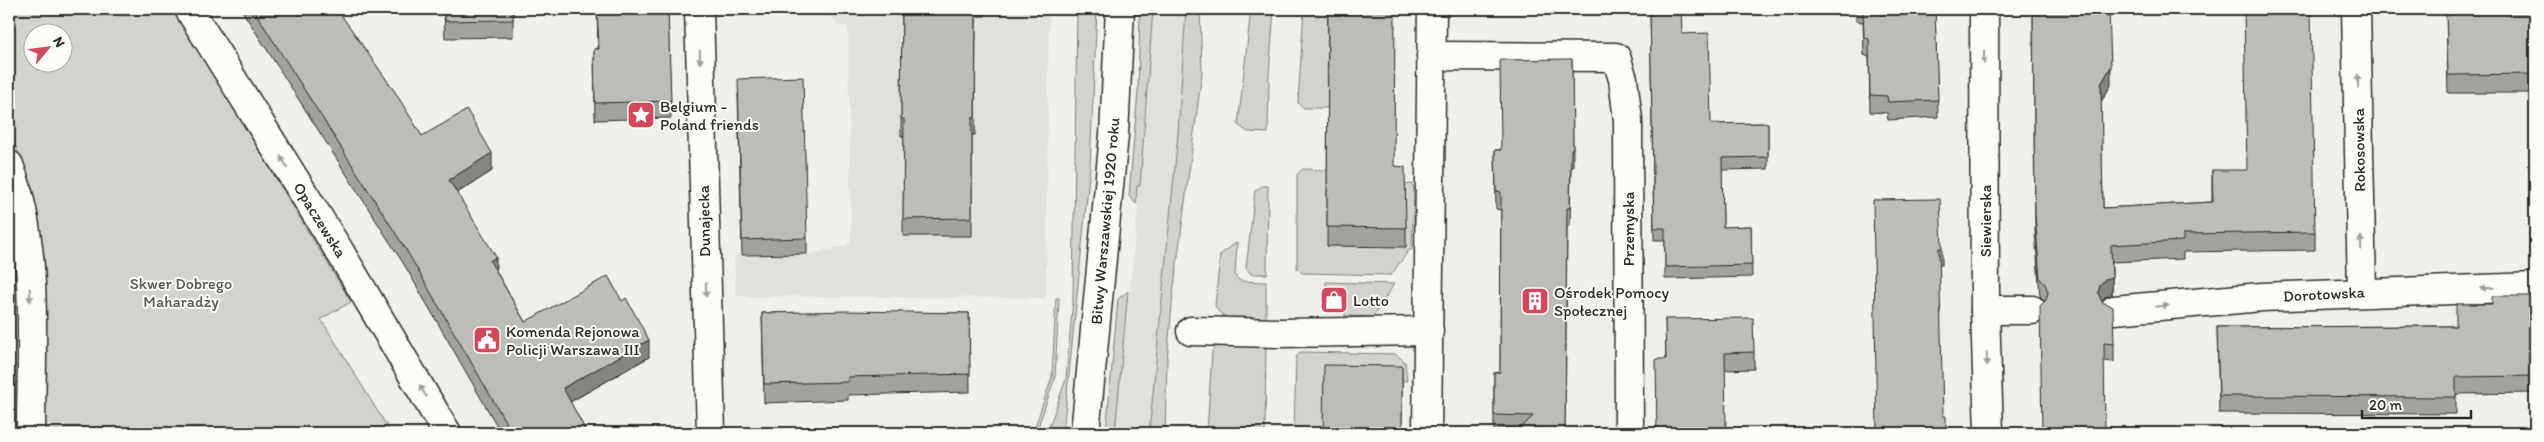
<svg xmlns="http://www.w3.org/2000/svg" width="2544" height="442" viewBox="0 0 2544 442" font-family="Itim,sans-serif">
<rect width="100%" height="100%" fill="#f0efeb"/>
<filter id="ink" filterUnits="userSpaceOnUse"><feTurbulence type="fractalNoise" baseFrequency=".02" numOctaves="2"/><feDisplacementMap in="SourceGraphic" scale="10" xChannelSelector="R" yChannelSelector="G"/><feConvolveMatrix kernelMatrix="1 2 1 2 8 2 1 2 1" color-interpolation-filters="sRGB"/></filter>
<g filter="url(#ink)">
<!-- built -->
<g fill="#e1e0dc">
<path d="M825 9H1049L1046 298 736 296 734 256 807 254 846 246 851 241 848 27 838 25Z"/>
<path d="M1153 9H1186L1178 134 1149 433H1115L1138 207 1136 204 1137 185H1140L1147 106Z"/>
</g>
<!-- green -->
<g fill="#d3d2cf" stroke="#7f7e7d" fill-rule="evenodd">
<path d="M9 9H173L351 302 321 319 391 433H44L38 215 30 180 9 130ZM32 32H62V62H32Z"/>
<path d="M1077 9H1097L1090 166 1063 433H1047L1066 379 1073 299Z"/>
<path d="M1140 9H1153L1140 186H1137L1136 204 1129 196 1138 91Z"/>
<path d="M1186 9H1200L1202 72 1173 294 1167 360 1165 433H1149L1178 134Z"/>
<path d="M1251 9H1274L1269 75 1268 133 1248 132 1238 125Z"/>
<path d="M1304 9H1328V108H1304L1298 103Z"/>
<path d="M1303 169 1327 170 1405 185 1412 184 1414 188 1412 250H1409L1391 275 1302 273 1297 268V174Z"/>
<path d="M1262 186H1268L1267 274H1251L1246 268 1255 191Z"/>
<path d="M1237 242 1235 276 1240 281 1266 282V322C1248 321 1225 325 1215 306L1220 255Z"/>
<path d="M1326 282 1394 284 1373 317 1345 316V291L1326 290Z"/>
<path d="M1128 291 1115 433H1106L1118 299Z"/>
<path d="M1056 298H1059L1055 377 1036 433H1033L1052 377Z"/>
<path d="M1266 341 1265 433H1207L1212 351 1219 344Z"/>
<path d="M1301 352 1395 354 1405 362 1407 381H1370L1323 433H1294L1296 357Z"/>
</g>
<g fill="none" stroke-linecap="round" stroke-linejoin="round">
<defs>
<g id="minor">
<path d="M189 9 340 252 447 433"/>
<path d="M699 9 711 433"/>
<path d="M1984 9 1985 310 1989 433"/>
<path d="M2356 9 2362 292"/>
<path d="M1431 56 1616 57 1623 79 1628 120 1629 433"/>
<path d="M9 165C40 245 31 348 31 433"/>
<path d="M1985 310H2032"/>
<path d="M2114 310 2262 297 2535 287"/>
<path d="M1191 331 1279 333 1429 331"/>
<path d="M1427 433 1432 9"/>
</g>
<path id="major" d="M1085 433 1114 135 1120 9"/>
</defs>
<!-- minor casing -->
<use href="#minor" stroke="#2b2b2b" stroke-width="31"/>
<!-- major casing -->
<use href="#major" stroke="#2b2b2b" stroke-width="31"/>
<!-- minor -->
<use href="#minor" stroke="#fdfcf7" stroke-width="28"/>
<!-- major -->
<use href="#major" stroke="#fdfcf7" stroke-width="28"/>
</g>
<!-- wall -->
<g fill="#a3a29e" stroke="#2b2b2b">
<path d="M241 9H337L422 136 492 171 457 193 496 271 525 322 649 357 570 402 587 433H501L405 266Z"/>
<path d="M444 9H513V37L445 38Z"/>
<path d="M597 9H668L671 118 595 120 594 49H598Z"/>
<path d="M902 9H985V16H976L975 135H972V236H903L904 136H901Z"/>
<path d="M1328 9 1394 166 1406 228V247L1327 246Z"/>
<path d="M1650 9 1682 34 1711 124 1768 123V169L1722 170 1723 227 1751 226 1752 277 1665 279V240H1654Z"/>
<path d="M1856 9H1935L1938 117 1888 120 1887 113 1870 112 1869 57 1864 55 1863 22 1856 21Z"/>
<path d="M2033 9 2111 85 2101 101 2103 208 2212 202V170L2315 232V250L2183 252V259L2112 262V295L2105 297 2101 301 2114 344V362L2104 361 2040 296 2035 232Z"/>
<path d="M2446 9H2535V93H2448Z"/>
<path d="M1572 59 1573 167H1571L1570 226H1567L1565 433H1494V373L1500 372 1501 210 1496 209 1495 150H1501Z"/>
<path d="M738 94 807 238V254L742 255Z"/>
<path d="M1873 217 1942 248V265H1940Z"/>
<path d="M2535 296V393L2456 394V414L2219 413 2217 327 2456 326 2492 304Z"/>
<path d="M762 313H969L970 392 848 395V400L764 403Z"/>
<path d="M1665 319 1754 352V369L1725 370 1666 359Z"/>
<path d="M1402 366V433H1323Z"/>
</g>
<!-- shaded-wall -->
<g fill="#848481" stroke="#2b2b2b">
<path d="M2111 67V85L2101 102V84Z"/>
<path d="M492 153V171L449 198V180Z"/>
<path d="M496 257V275L490 261Z"/>
<path d="M2112 277V295L2105 297 2100 303 2098 293 2100 285 2105 279Z"/>
<path d="M649 340V357L563 406V388Z"/>
</g>
<!-- building -->
<g fill="#bdbcb8" stroke="#2b2b2b">
<path d="M253 9H337L395 92 422 136 467 110 492 153 449 180 496 257 490 261 525 322 608 276 622 301 626 298 649 340 563 388 587 433H512L405 248Z"/>
<path d="M445 9H513V20L445 21Z"/>
<path d="M597 9H668L671 101 595 103 594 49H599Z"/>
<path d="M902 9H976L975 118H972V218L903 219 904 119H901Z"/>
<path d="M1328 9H1395L1394 166 1405 167 1406 228 1327 227Z"/>
<path d="M1650 9H1681L1682 34 1709 33 1711 124 1768 123V157L1722 158 1723 227 1751 226 1752 265 1665 267V228H1654Z"/>
<path d="M1863 9H1935L1938 100 1888 102 1887 96 1870 95 1869 39 1864 38Z"/>
<path d="M2033 9H2109L2111 67 2101 84 2103 208 2213 202 2212 170H2247L2244 9H2311L2315 232 2183 234V241L2111 245 2112 277 2105 279 2100 285 2098 293 2102 302 2113 307 2114 344 2104 343 2105 433H2042L2040 306 2046 300 2048 292 2045 284 2040 279 2035 214Z"/>
<path d="M2446 9H2535V74L2448 75Z"/>
<path d="M1572 59 1573 149H1571L1570 208H1567L1565 433H1516L1533 416 1494 415V373L1500 372 1501 192 1496 191 1495 150H1501L1500 60Z"/>
<path d="M803 77 807 238 742 240 738 79Z"/>
<path d="M1940 199 1942 248H1939L1943 416H1946V433H1877L1873 200Z"/>
<path d="M2492 296H2535V376L2456 377V397L2219 396 2217 327 2456 326V304H2492Z"/>
<path d="M847 311 969 313 970 374 848 377V382L764 384 762 313Z"/>
<path d="M1753 318 1754 352 1725 353 1726 433H1657L1656 359H1666L1665 319Z"/>
<path d="M1324 365 1402 366V428L1387 429V433H1323Z"/>
</g>
<!-- one-way arrows -->
<defs><path id="oneway-solid" d="M-6-.8H1V-3.2L6.5 0L1 3.2V.8H-6Z" transform="scale(1.25)"/></defs>
<g fill="#9e9e9b">
<use href="#oneway-solid" transform="translate(700 57) rotate(89)"/>
<use href="#oneway-solid" transform="translate(1984 57) rotate(90)"/>
<use href="#oneway-solid" transform="translate(2358 81) rotate(-91)"/>
<use href="#oneway-solid" transform="translate(284 162) rotate(-122)"/>
<use href="#oneway-solid" transform="translate(2361 243) rotate(-91)"/>
<use href="#oneway-solid" transform="translate(2487 288) rotate(178)"/>
<use href="#oneway-solid" transform="translate(706 290) rotate(89)"/>
<use href="#oneway-solid" transform="translate(30 295) rotate(88)"/>
<use href="#oneway-solid" transform="translate(2162 306) rotate(-6)"/>
<use href="#oneway-solid" transform="translate(1987 359) rotate(88)"/>
<use href="#oneway-solid" transform="translate(423 391) rotate(-120)"/>
</g>
</g>
<!-- icons -->
<defs>
<symbol id="sight-square" viewBox="-11 -11 22 22"><rect x="-9" y="-9" width="18" height="18" rx="4" fill="#d1495b" stroke="#fdfcf7"/><path d="M0-6L1.8-2.2L6-1.7L2.9 1.2L3.7 5.4L0 3.3L-3.7 5.4L-2.9 1.2L-6-1.7L-1.8-2.2Z" fill="#fff"/></symbol>
<symbol id="shop-square" viewBox="-11 -11 22 22"><rect x="-9" y="-9" width="18" height="18" rx="4" fill="#d1495b" stroke="#fdfcf7"/><path d="M-5-2.5h2.3a2.7 3.5 0 0 1 5.4 0H5L5.5 6h-11ZM-1.5-2.5h3a1.5 2.3 0 0 0-3 0Z" fill="#fff"/></symbol>
<symbol id="building-square" viewBox="-11 -11 22 22"><rect x="-9" y="-9" width="18" height="18" rx="4" fill="#d1495b" stroke="#fdfcf7"/><path d="M-4-6H4V6H1V3H-1V6H-4ZM-2.5-4.3h1.7v1.8h-1.7ZM.8-4.3h1.7v1.8H.8ZM-2.5-1h1.7V.8h-1.7ZM.8-1h1.7V.8H.8Z" fill="#fff"/></symbol>
<symbol id="civic-square" viewBox="-11 -11 22 22"><rect x="-9" y="-9" width="18" height="18" rx="4" fill="#d1495b" stroke="#fdfcf7"/><path d="M-.6-6.5H3V-4.5H.6V-3L4-1V1h2V6H-6V1h2V-1L-.6-3ZM-1.2 2.5V6h2.4V2.5Z" fill="#fff"/></symbol>
</defs>
<g fill-rule="evenodd">
<use href="#sight-square" x="625" y="99" width="32" height="32"/>
<use href="#shop-square" x="1318" y="284" width="32" height="32"/>
<use href="#building-square" x="1519" y="285" width="32" height="32"/>
<use href="#civic-square" x="471" y="324" width="32" height="32"/>
</g>
<g text-anchor="middle" dominant-baseline="central" stroke-width="4" stroke-linejoin="round" paint-order="stroke">
<!-- poi labels -->
<g font-size="16" fill="#2b2b2b" stroke="#fdfcf7" text-anchor="start">
<text x="660" y="106">Belgium -<tspan x="660" dy="18">Poland friends</tspan></text>
<text x="1554" y="292">Ośrodek Pomocy<tspan x="1554" dy="18">Społecznej</tspan></text>
<text x="1353" y="300">Lotto</text>
<text x="506" y="331">Komenda Rejonowa<tspan x="506" dy="18">Policji Warszawa III</tspan></text>
</g>
<!-- street labels -->
<g font-size="16" fill="#2b2b2b" stroke="#fdfcf7">
<text transform="translate(2359 150) rotate(-91)">Rokosowska</text>
<text transform="translate(320 220) rotate(58)">Opaczewska</text>
<text transform="translate(704 221) rotate(-91)">Dunajecka</text>
<text transform="translate(1105 221) rotate(-85)">Bitwy Warszawskiej 1920 roku</text>
<text transform="translate(1985 221) rotate(-90)">Siewierska</text>
<text transform="translate(1628 229) rotate(-90)">Przemyska</text>
<text transform="translate(2324 294) rotate(-3)">Dorotowska</text>
</g>
<!-- park labels -->
<g font-size="16" fill="#555554" stroke="#fdfcf7">
<text x="181" y="283">Skwer Dobrego<tspan x="181" dy="18">Maharadży</tspan></text>
</g>
</g>
<!-- margin -->
<rect width="2544" height="442" fill="none" stroke="#fdfcf7" stroke-width="30"/>
<rect x="15" y="15" width="2514" height="412" fill="none" stroke="#2b2b2b" stroke-width="2" filter="url(#ink)"/>
<!-- north arrow -->
<g transform="translate(48 48) rotate(61)"><circle r="24" fill="#fdfcf7" stroke="#a9a8a5"/>
<path d="M0-4L9 19L0 12L-9 19Z" fill="#d1495b"/>
<text y="-8" font-size="14" font-weight="bold" text-anchor="middle" fill="#2b2b2b">N</text>
</g>
<!-- scale -->
<path d="M2362 410v8h109v-8" fill="none" stroke="#2b2b2b" stroke-width="2.5"/>
<text x="2369" y="410" font-size="15" fill="#2b2b2b" stroke="#fdfcf7" stroke-width="4" paint-order="stroke">20 m</text>
</svg>
